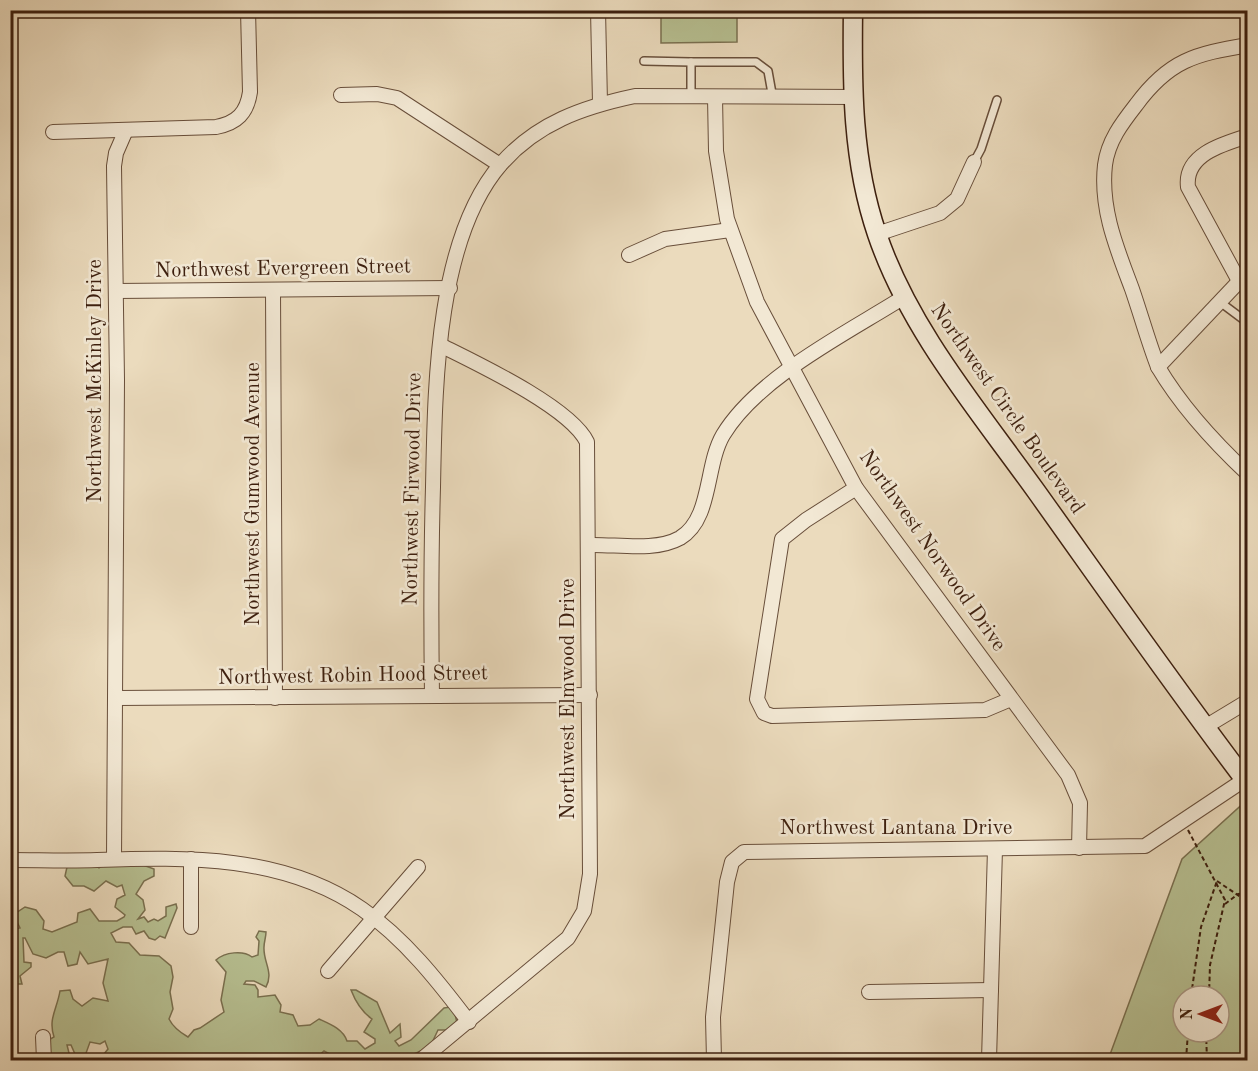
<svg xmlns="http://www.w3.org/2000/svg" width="1258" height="1071" viewBox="0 0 1258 1071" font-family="'Old Standard TT',serif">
<rect width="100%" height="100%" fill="#ebdbbd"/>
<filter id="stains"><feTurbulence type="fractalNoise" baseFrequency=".00333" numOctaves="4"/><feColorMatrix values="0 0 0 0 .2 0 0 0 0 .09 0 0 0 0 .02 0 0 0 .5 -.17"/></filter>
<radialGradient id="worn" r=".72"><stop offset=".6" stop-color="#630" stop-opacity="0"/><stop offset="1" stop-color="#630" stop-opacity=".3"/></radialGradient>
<!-- green -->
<g fill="#b7c092" stroke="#7a7050" stroke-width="1.5" fill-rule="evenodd">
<path d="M661 11H737V42L661 43Z"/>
<path d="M1247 800V1060H1108L1182 859ZM1183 996H1219V1032H1183Z"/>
<path d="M95 863 99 868 103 864 143 865 154 869V876L144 881 136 894 143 900 145 910 138 919 144 917 148 922 154 919 158 921 166 916V907L176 904 177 908 165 938 160 936 155 940 149 938 144 931 136 934 132 927H123L111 933 116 942 129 943 140 955 159 956 171 966 173 977 170 992 173 1009 169 1019C173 1027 181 1033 188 1037L194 1030 200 1028 224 1012 221 1000 226 972 216 960C225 952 243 950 252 957L258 955 259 941 256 937 259 931 266 932C266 937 264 942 264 947 263 962 274 972 266 987L254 981H246L244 984 255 985 258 990V997L275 995 281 1005 280 1012 293 1015 298 1026 310 1025 319 1019C330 1024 343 1029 347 1041H357L365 1049 375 1043V1039L364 1032 372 1019C362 1012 356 1003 351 990H356L377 1002 390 1033 400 1024 401 1037 395 1041 399 1046 411 1040 444 1008 450 1007 455 1014 457 1023 451 1030H438L430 1047 409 1056 407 1060H334L330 1054 324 1051 314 1060H99L108 1049 105 1041 100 1044 90 1042 85 1056 75 1054 71 1045H67L69 1053 66 1060H50L47 1041 54 1037C48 1019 57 1009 60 991L70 990 73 999 82 1006 93 998 108 1001 103 983 108 959 88 964 80 952 77 964 68 966 64 952H58L46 958 33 954 25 938H23L24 962 31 963V967L20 976 22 984H11L10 926 13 929 20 928 15 918 16 913 25 907 36 910 44 921 43 929 52 932 77 922 78 913 90 909 99 921H117L124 917 125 915 115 907 117 899 125 895 122 885 117 887 106 881 94 891 84 886H73L65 876 67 867Z"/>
</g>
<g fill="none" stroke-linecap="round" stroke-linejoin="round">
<defs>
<g id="service">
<path d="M644 61 691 62"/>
<path d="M691 97V62H756L768 71 773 99"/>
<path d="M974 162 981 149 997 100"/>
<path d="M1220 302 1248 323"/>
</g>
<g id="minor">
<path d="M598 10 600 103"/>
<path d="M1248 45C1195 54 1169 60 1136 105 1122 123 1108 141 1105 165 1100 209 1117 249 1132 289 1141 315 1148 341 1158 367 1181 406 1215 443 1248 474"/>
<path d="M341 95 377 94 397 98 500 165"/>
<path d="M715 97 716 151 727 219 757 302 856 488 1068 775 1080 803 1079 848"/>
<path d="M53 132 216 127C237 123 247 113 250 92L248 10"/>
<path d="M877 234 940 213 957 199 974 162"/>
<path d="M629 255 665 239 730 230"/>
<path d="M1239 281 1188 187C1184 155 1222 144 1248 136"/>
<path d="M273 290 275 698"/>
<path d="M116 291 450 288"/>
<path d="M1158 367 1248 272"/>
<path d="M856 488 806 520 782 539 757 699 764 713 772 716 985 710 1011 699"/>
<path d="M589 545C616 544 655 552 680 538 712 519 705 466 723 435 758 377 847 333 904 297"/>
<path d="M432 696C431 626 431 557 433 487 435 392 435 240 501 164 537 123 583 107 635 96L853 97"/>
<path d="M117 698 590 695"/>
<path d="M1205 727 1248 701"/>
<path d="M114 859 117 380 114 166 116 153 126 130"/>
<path d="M191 859V927"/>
<path d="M10 860C39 860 68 861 97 860 188 857 284 855 362 909 404 938 438 981 469 1022"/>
<path d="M328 971 418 867"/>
<path d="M869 992 991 990"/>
<path d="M43 1037 44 1060"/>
<path d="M421 1060 568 938 584 911 590 874 587 442C570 407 476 363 440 345"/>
<path d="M714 1060 713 1017 727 882 732 862 744 852 1145 846 1244 780"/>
<path d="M989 1060 995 849"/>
</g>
<path id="secondary" d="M853 10C852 86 852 161 877 234 909 329 978 410 1036 491 1106 589 1175 688 1248 784"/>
</defs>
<!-- service casing -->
<use href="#service" stroke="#684e3a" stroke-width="10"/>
<!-- minor casing -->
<use href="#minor" stroke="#684e3a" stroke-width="16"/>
<!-- secondary casing -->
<use href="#secondary" stroke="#3d1f0e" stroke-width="21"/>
<!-- path -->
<g stroke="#3d1f0e" stroke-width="2" stroke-dasharray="4.5 3" stroke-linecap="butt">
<path d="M1188 830 1225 900 1210 965 1209 996"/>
<path d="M1217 881 1248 902"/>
<path d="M1225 904 1238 894 1248 893"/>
<path d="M1191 996 1201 927 1217 881"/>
<path d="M1206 1032 1207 1060"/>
<path d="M1186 1060 1188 1032"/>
</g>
<!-- service -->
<use href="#service" stroke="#f2e8d4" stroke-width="7"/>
<!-- minor -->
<use href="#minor" stroke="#f2e8d4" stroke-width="14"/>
<!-- secondary -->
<use href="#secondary" stroke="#f2e8d4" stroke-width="18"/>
</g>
<g text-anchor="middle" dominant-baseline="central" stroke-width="5" stroke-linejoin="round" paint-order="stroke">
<!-- street labels -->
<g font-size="21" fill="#3d1f0e" stroke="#f2e8d4">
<text transform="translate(283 269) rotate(-1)">Northwest Evergreen Street</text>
<text transform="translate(95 381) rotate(-90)">Northwest McKinley Drive</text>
<text transform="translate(1007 409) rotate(55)">Northwest Circle Boulevard</text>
<text transform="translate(413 489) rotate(-89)">Northwest Firwood Drive</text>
<text transform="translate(253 494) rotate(-90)">Northwest Gumwood Avenue</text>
<text transform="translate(932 551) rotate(55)">Northwest Norwood Drive</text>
<text transform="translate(353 676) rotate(-1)">Northwest Robin Hood Street</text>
<text transform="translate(568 699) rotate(-90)">Northwest Elmwood Drive</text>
<text x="896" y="828">Northwest Lantana Drive</text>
</g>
</g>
<!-- margin -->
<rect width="1258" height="1071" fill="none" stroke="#ebdbbd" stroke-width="36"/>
<rect x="12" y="12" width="1234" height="1047" fill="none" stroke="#3d1f0e" stroke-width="3"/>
<rect x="18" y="18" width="1222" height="1035" fill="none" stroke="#3d1f0e" stroke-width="1.5"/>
<!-- north arrow -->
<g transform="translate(1201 1014) rotate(270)"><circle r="28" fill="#f2e8d4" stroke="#aa9885" stroke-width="1.5"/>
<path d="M0-4.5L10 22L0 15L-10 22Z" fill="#8f2418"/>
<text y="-9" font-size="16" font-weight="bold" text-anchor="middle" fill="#3d1f0e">N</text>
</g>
<rect width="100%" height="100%" filter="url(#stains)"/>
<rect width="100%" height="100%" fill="url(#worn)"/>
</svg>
